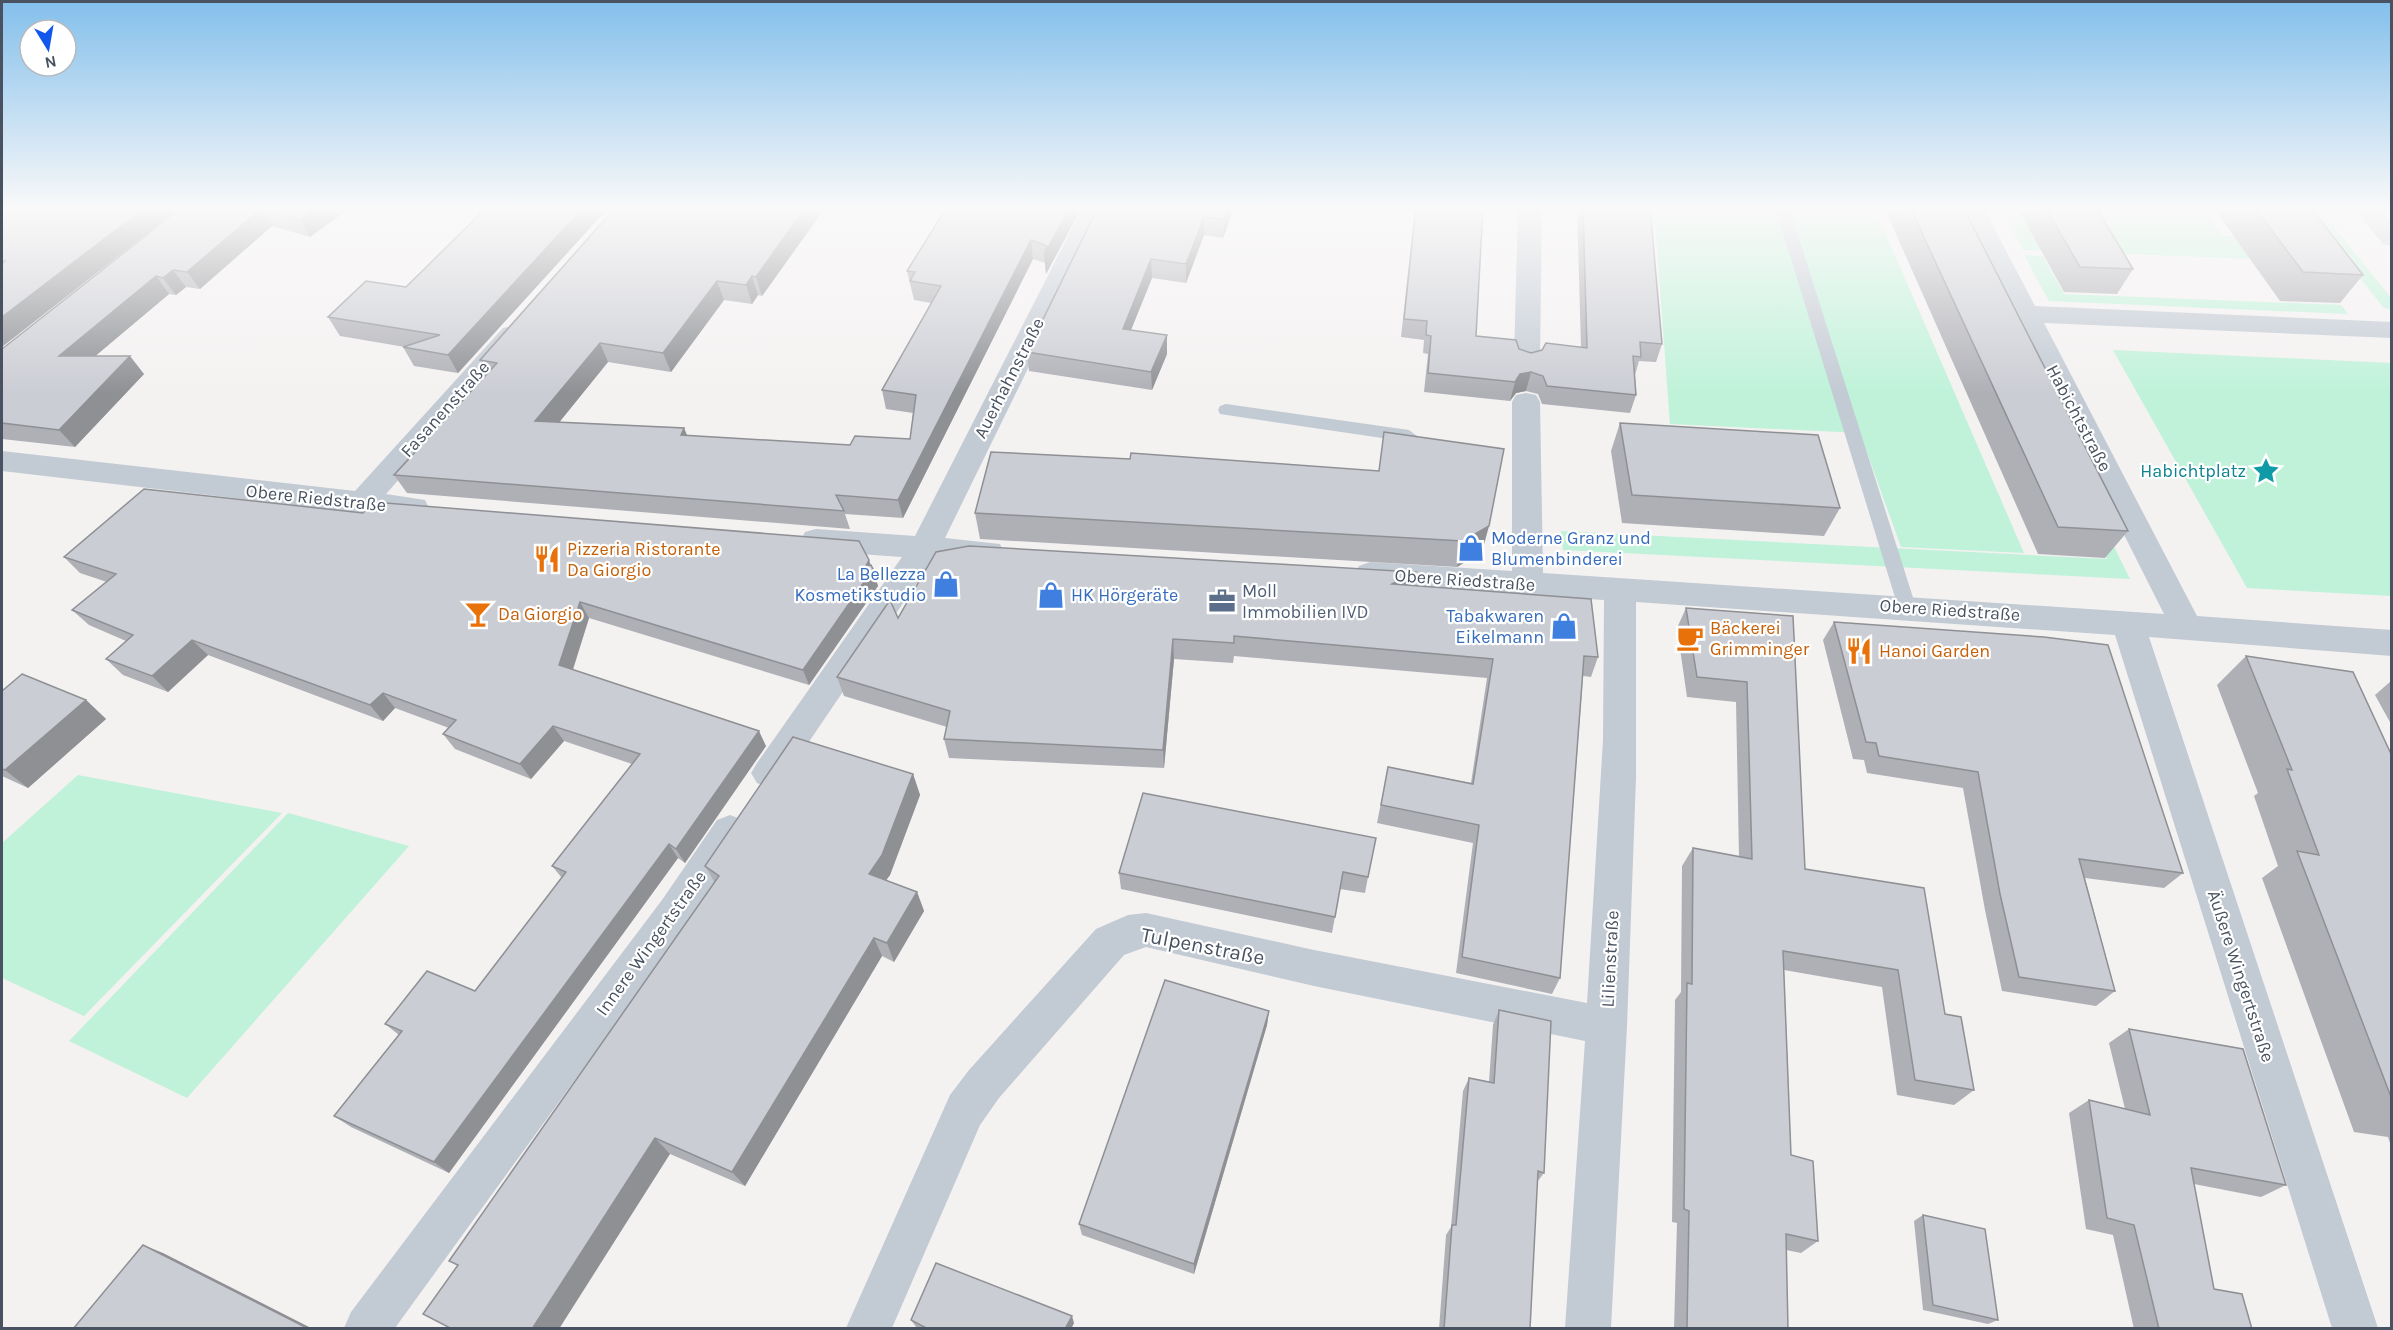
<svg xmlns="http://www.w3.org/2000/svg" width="2393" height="1330" viewBox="0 0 2393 1330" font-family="Karla,sans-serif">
<rect width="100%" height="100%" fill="#f4f1f1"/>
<!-- green -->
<g fill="#bff2d9">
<path d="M1654 207H1874L2024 553 1901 547 1860 433 1670 424Z"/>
<path d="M2000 207H2204L2223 235 2318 238 2336 262 2023 250Z"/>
<path d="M2303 207H2318L2391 298V309L2384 308Z"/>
<path d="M1940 215 1950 216 2130 579 1563 550 1561 531 2107 559Z"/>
<path d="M2024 255 2043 256 2064 294 2341 305 2348 314 2049 301Z"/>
<path d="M2113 350 2391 363V596L2247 588Z"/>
<path d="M78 775 282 813 84 1016 2 978V843Z"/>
<path d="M288 813 409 846 187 1098 69 1041Z"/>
</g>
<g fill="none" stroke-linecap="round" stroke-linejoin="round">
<!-- service -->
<g fill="#c2cad3" fill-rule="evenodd">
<path d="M1775 207H1789L1916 607 1914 612H1900L1898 607Z"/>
<path d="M1226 404 1409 430 1417 436 1409 442 1220 414 1218 410 1220 406Z"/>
</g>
<!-- minor -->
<g fill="#c2cad3" fill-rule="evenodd">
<path d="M1083 207H1107L945 538 1000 544 1004 552 1000 560 989 563 933 559 781 783 769 788 757 783 751 773 757 763 902 557 816 551 805 548 801 540 805 532 816 529 915 536Z"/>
<path d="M1518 207H1542L1540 360 1537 366 1527 369 1517 366 1514 360Z"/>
<path d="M1959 207H1983L2035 306 2392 322V338L2044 323 2197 616 2392 630V656L2149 637 2378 1328H2332L2115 635 1636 602V777L1627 1026 1611 1328H1565L1585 1041 1314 986 1146 947 1124 955 999 1098 980 1125 892 1328H846L950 1095 969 1070 1096 929 1128 915 1146 913 1314 950 1587 1003 1603 740 1604 600 1370 586 1359 582 1354 574 1359 566 1370 562 1512 571V402L1516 395 1526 393 1536 395 1540 402 1543 573 2164 614Z"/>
<path d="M512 326 521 328 525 334 521 340 386 494 425 500 429 508 425 516 414 519 2 471V451L355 491 503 328Z"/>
<path d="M730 815 743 820 748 831 743 842 688 924 395 1328H344L351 1312 662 900 717 820Z"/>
</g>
<!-- tertiary -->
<path fill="#c2cad3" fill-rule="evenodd" d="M2353 207H2378L2392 223V246L2383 244Z"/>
</g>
<!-- wall -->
<g fill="#afb0b6">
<path d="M182 207H351L310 237 272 226 200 289 186 287 176 295 169 294 95 356 144 374 75 447 2 439V349Z"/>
<path d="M479 207H609L458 373 414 366 403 347H405L340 336 328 317 406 287 479 215 476 210Z"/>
<path d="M616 207H831L828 212H822L762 296 758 295 752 304 724 300 671 372 608 362 559 422 684 428 687 436 850 445 910 439 913 413 886 409 882 390 931 303 914 300 907 271 947 207H1082L1046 274 1045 263 1033 259 903 518 845 514 850 529 407 493 394 475 487 373 480 360Z"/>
<path d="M1098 207H1234L1223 238 1204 235 1186 283 1152 278 1131 330 1167 354 1152 390 1029 371 1027 352Z"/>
<path d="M1415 207H1483L1476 336 1531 353 1581 347 1577 207H1650L1662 344 1656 362 1639 361 1635 375 1636 395 1630 413 1542 404 1538 394 1526 391 1516 393 1510 401 1424 392 1428 354 1423 353 1424 340 1401 337Z"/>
<path d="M1884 207H1963L2128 531 2105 558 2038 554Z"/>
<path d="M2017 207H2096L2133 269 2117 294 2064 292Z"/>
<path d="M2213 207H2310L2363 275 2340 303 2280 301Z"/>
<path d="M1620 423 1840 508 1824 536 1622 523 1611 451Z"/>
<path d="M1384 432 1482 552 1457 567 980 539 975 513 1379 471Z"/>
<path d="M363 513 869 560 878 586 809 685 589 618 573 670 766 746 685 863 678 858 449 1173 351 1127 334 1116 399 1035 385 1024 475 991 562 878 552 866 632 764 564 741 531 779 455 749 443 734 449 728 395 708 383 721 208 655 168 692 123 675 106 659 126 641 89 625 72 610 107 582 80 573 64 557Z"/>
<path d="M1412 586 1598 657 1591 677 1583 676 1560 978 1552 994 1456 973 1473 843 1377 823 1388 767 1471 783 1487 678 1234 656 1233 663 1174 659 1164 768 949 758 944 739 947 727 844 696 837 677 898 618Z"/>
<path d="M1686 608 1793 616 1805 869 1945 1014 1974 1090 1954 1105 1897 1095 1882 987 1784 970 1791 1155 1818 1241 1801 1253 1786 1250 1788 1329H1674L1677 1223 1672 1222 1675 1000 1681 992 1682 866 1693 848 1739 857 1736 702 1687 697 1677 628Z"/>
<path d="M1834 622 2183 873 2164 888 2085 878 2115 991 2096 1006 2002 991 1985 910 1963 788 1867 773 1864 760 1853 759 1823 640Z"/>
<path d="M2246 656 2391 754V1146L2388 1137 2354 1132 2262 878 2278 866 2254 796 2258 793 2217 685Z"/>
<path d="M2391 681V724L2375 695Z"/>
<path d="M2 691 86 700 106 719 28 788 2 776Z"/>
<path d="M913 774 920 795 890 875 886 880 917 892 924 911 894 962 882 956 745 1186 670 1154 457 1265 449 1261 715 883 705 866Z"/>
<path d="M1143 793 1368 877 1365 893 1340 889 1332 933 1121 889 1119 873Z"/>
<path d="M1499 1010 1544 1173 1537 1182 1530 1329H1439L1446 1235 1451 1227 1463 1091 1469 1078 1489 1082 1493 1025Z"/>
<path d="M1269 1011 1267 1025 1194 1274 1082 1235 1079 1224Z"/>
<path d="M2129 1029 2286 1185 2261 1197 2194 1184 2214 1289 2252 1329H2134L2113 1235 2086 1229 2069 1113 2089 1100 2125 1109 2109 1043Z"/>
<path d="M1923 1215 1998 1320 1988 1324 1923 1310 1914 1221Z"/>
<path d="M911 1320 1074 1323 1071 1329H919L916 1327Z"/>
</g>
<!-- shaded-wall -->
<g fill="#8e9094">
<path d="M146 207H181L2 347V317Z"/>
<path d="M317 207H351L310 237 300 220Z"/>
<path d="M584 207H609L458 373 448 355Z"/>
<path d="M806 207H821L822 212 762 296 756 277Z"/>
<path d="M1070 207H1082L1046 274 1044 255Z"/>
<path d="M1228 207H1234L1223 238 1224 219Z"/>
<path d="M261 209 272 226 200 289 187 272Z"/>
<path d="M1204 217V235L1186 283V264Z"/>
<path d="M1031 240 1033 259 903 518 898 500Z"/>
<path d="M1151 259 1152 278 1124 347 1123 329Z"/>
<path d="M173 270 186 287 176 295 163 278Z"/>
<path d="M156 276 169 294 74 374 59 356Z"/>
<path d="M752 276 758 295 752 304 746 285Z"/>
<path d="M717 281 724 300 671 372 663 353Z"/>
<path d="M1167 335V354L1152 390 1151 372Z"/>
<path d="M600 343 608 362 545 440 535 421Z"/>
<path d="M130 356 144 374 75 447 59 430Z"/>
<path d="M1531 372 1526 391 1516 393 1510 401 1515 382 1520 374Z"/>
<path d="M684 428 692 447 681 435Z"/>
<path d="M1489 526 1482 552 1457 567 1463 541Z"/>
<path d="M869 560 872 571 873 569 878 586 809 685 803 670Z"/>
<path d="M1415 572 1411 592 1392 584Z"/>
<path d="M580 602 589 618 569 681 559 665Z"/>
<path d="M1173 639 1174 659 1164 768 1163 750Z"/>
<path d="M192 640 208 655 168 692 152 676Z"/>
<path d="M383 693 395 708 383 721 370 705Z"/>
<path d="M86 700 106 719 28 788 5 770Z"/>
<path d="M553 726 564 741 531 779 520 764Z"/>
<path d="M759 731 766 746 685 863 676 849Z"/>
<path d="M913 774 920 795 890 875 877 893 869 874Z"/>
<path d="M669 844 678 858 449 1173 434 1162Z"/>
<path d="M917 892 924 911 894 962 887 943Z"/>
<path d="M874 938 882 956 745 1186 732 1172Z"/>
<path d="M1269 1011 1267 1025 1194 1274V1264Z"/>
<path d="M655 1138 670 1154 559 1329H532Z"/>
<path d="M143 1245 163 1253 313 1329H309Z"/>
<path d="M1072 1316 1074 1323 1071 1329H1065Z"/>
</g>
<!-- building -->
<g fill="#cbcdd4" stroke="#8e9094" stroke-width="1.5">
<path d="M4 207H146L2 317V264L5 261H2V209Z"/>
<path d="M182 207H317L300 220 261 209 187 272 173 270 163 278 156 276 59 356H130L59 430 2 423V349Z"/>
<path d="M479 207H584L448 355 403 347 440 335 328 317 366 281 406 287 483 211 476 210Z"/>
<path d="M616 207H806L756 277 752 276 746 285 717 281 663 353 600 343 535 421 684 428 681 435 850 445 855 436 910 439 916 395 882 390 941 286 910 281 915 272 907 271 947 207H1070L1044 255 1047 246 1031 240 898 500 836 495 844 511 394 475 497 363 480 360Z"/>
<path d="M1098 207H1228L1224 219 1204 217 1186 264 1151 259 1123 329 1167 335 1151 372 1027 352Z"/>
<path d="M1416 207H1483L1476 336 1516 340 1519 349 1531 353 1542 350 1546 343 1587 348 1583 207H1650L1662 344 1640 342 1641 357 1633 356 1636 395 1547 386 1543 376 1531 372 1520 374 1515 382 1428 373 1431 336 1426 335 1427 321 1404 319Z"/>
<path d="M1910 207H1963L2128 531 2058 527Z"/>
<path d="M2045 207H2096L2133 269 2080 267Z"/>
<path d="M2254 207H2310L2363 275 2303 272Z"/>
<path d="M1620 423 1818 435 1840 508 1632 495Z"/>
<path d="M1384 432 1504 449 1489 526 1463 541 975 513 991 452 1130 459 1131 453 1379 471Z"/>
<path d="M144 489 363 513 373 502 859 541 869 560 866 566 871 565 873 569 803 670 580 602 559 665 759 731 676 849 669 844 434 1162 334 1116 402 1031 385 1024 427 971 475 991 566 872 552 866 640 754 553 726 520 764 443 734 456 720 383 693 370 705 192 640 152 676 106 659 133 635 72 610 116 574 64 557Z"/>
<path d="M969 546 1415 572 1392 584 1591 599 1598 657 1584 656 1560 978 1462 957 1479 825 1381 805 1388 767 1473 784 1493 659 1234 636V643L1173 639 1163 750 944 739 950 711 837 677 890 600 898 618 936 552Z"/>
<path d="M1686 608 1793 616 1805 869 1924 888 1945 1014 1961 1017 1974 1090 1915 1080 1898 970 1783 951 1791 1155 1813 1161 1818 1241 1786 1234 1788 1329H1687L1689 1211 1684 1209 1687 983 1692 984 1693 848 1752 859 1747 682 1697 677Z"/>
<path d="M1834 622 2044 637 2108 645 2183 873 2079 859 2115 991 2019 977 2000 894 1978 772 1879 756 1876 743 1866 742Z"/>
<path d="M2246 656 2353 672 2391 754V1097L2297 851 2319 855 2287 769 2292 770Z"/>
<path d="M22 674 86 700 5 770 2 769V691Z"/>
<path d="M793 737 913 774 882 855 869 874 917 892 887 943 874 938 732 1172 655 1138 532 1329H452L423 1314 458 1265 449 1261 719 876 705 866Z"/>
<path d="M1143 793 1376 838 1368 877 1343 872 1335 917 1119 873Z"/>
<path d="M1165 980 1269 1011 1194 1264 1079 1224Z"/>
<path d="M1499 1010 1551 1021 1544 1173 1538 1171 1530 1329H1444L1452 1225H1456L1469 1078 1494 1083Z"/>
<path d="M2129 1029 2243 1049 2286 1185 2191 1168 2214 1289 2242 1294 2252 1329H2159L2134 1225 2107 1218 2089 1100 2150 1115Z"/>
<path d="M1923 1215 1985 1229 1998 1320 1933 1305Z"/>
<path d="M143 1245 309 1329H73Z"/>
<path d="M936 1263 1072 1316 1065 1329H928L911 1320Z"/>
</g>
<!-- sky -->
<linearGradient id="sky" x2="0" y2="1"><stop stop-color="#83bfeb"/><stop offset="0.53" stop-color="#faf9f9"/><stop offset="1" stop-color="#faf9f9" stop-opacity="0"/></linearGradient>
<rect width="2393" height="394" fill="url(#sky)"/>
<!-- icons -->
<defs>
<symbol id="sight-bare" viewBox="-9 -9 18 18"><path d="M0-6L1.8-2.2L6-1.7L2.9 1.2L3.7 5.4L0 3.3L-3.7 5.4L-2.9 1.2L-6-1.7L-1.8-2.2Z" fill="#0f9aa8" stroke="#fff" stroke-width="2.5" paint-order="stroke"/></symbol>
<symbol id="shop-bare" viewBox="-9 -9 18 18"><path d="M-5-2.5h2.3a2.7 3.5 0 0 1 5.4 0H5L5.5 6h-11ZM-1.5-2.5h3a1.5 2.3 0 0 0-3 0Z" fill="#3f7fe0" stroke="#fff" stroke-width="2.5" paint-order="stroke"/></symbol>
<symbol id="restaurant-bare" viewBox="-9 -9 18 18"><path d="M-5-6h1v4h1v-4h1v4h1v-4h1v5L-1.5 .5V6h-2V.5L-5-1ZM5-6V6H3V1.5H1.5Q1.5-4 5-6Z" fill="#e8710a" stroke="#fff" stroke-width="2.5" paint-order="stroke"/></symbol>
<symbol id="office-bare" viewBox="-9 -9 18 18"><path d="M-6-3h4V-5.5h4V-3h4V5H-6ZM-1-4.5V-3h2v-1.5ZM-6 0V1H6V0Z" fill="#5c6f8a" stroke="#fff" stroke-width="2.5" paint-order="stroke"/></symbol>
<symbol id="bar-bare" viewBox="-9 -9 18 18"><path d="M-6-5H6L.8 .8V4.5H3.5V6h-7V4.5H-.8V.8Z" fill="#e8710a" stroke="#fff" stroke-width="2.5" paint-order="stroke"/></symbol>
<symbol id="cafe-bare" viewBox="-9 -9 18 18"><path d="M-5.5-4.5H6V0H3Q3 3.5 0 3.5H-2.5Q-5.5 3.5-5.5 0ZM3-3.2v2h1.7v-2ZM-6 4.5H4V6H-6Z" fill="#e8710a" stroke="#fff" stroke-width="2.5" paint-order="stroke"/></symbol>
</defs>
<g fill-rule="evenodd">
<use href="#sight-bare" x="2247" y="452" width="38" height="38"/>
<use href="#shop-bare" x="1452" y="529" width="38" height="38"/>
<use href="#restaurant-bare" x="528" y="540" width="38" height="38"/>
<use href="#shop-bare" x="927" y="565" width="38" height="38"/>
<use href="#shop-bare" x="1032" y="576" width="38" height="38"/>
<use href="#office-bare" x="1203" y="582" width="38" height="38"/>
<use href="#bar-bare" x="459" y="595" width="38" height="38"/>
<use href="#shop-bare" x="1545" y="607" width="38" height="38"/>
<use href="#cafe-bare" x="1671" y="619" width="38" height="38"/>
<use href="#restaurant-bare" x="1840" y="632" width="38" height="38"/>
</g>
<g text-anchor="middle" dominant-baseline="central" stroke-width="4.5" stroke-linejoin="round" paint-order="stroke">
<!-- street labels -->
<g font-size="18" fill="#485260" stroke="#fff">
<text transform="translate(1009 378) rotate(-63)">Auerhahnstraße</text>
<text transform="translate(445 409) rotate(-48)">Fasanenstraße</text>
<text transform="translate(2079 418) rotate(62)">Habichtstraße</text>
<text transform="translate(316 498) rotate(6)">Obere Riedstraße</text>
<text transform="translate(1465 580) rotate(4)">Obere Riedstraße</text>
<text transform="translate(1950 610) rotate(4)">Obere Riedstraße</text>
<text transform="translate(651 943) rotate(-54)">Innere Wingertstraße</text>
<text transform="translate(1610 959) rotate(-87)">Lilienstraße</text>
<text transform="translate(2241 976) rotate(72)">Äußere Wingertstraße</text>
</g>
<!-- culture labels -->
<g font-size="18" fill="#0d838f" stroke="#fff" text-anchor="end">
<text x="2246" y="471">Habichtplatz</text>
</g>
<!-- shop labels -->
<g font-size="18" fill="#366cbe" stroke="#fff" text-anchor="start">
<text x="1491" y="538">Moderne Granz und<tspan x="1491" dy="21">Blumenbinderei</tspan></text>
<text x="926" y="574" text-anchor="end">La Bellezza<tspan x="926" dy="21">Kosmetikstudio</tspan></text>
<text x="1071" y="595">HK Hörgeräte</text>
<text x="1544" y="616" text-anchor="end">Tabakwaren<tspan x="1544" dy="21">Eikelmann</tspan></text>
</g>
<!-- food labels -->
<g font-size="18" fill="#c56008" stroke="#fff" text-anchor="start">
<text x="567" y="549">Pizzeria Ristorante<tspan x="567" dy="21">Da Giorgio</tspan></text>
<text x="498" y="614">Da Giorgio</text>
<text x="1710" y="628">Bäckerei<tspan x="1710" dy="21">Grimminger</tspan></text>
<text x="1879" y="651">Hanoi Garden</text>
</g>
<!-- service labels -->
<g font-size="18" fill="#4e5e75" stroke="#fff" text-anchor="start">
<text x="1242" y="591">Moll<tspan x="1242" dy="21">Immobilien IVD</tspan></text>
</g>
<!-- near-street labels -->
<g font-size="21" fill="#485260" stroke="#fff">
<text transform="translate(1203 946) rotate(11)">Tulpenstraße</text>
</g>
</g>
<!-- border -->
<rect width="2393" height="1330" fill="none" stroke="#485260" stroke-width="6"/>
<!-- north arrow -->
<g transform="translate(48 48) rotate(169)"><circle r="28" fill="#ffffff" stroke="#b6babf" stroke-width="1.5"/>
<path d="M0-4.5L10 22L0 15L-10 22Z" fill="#1257ed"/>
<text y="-9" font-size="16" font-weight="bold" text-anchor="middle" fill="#485260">N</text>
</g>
</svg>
